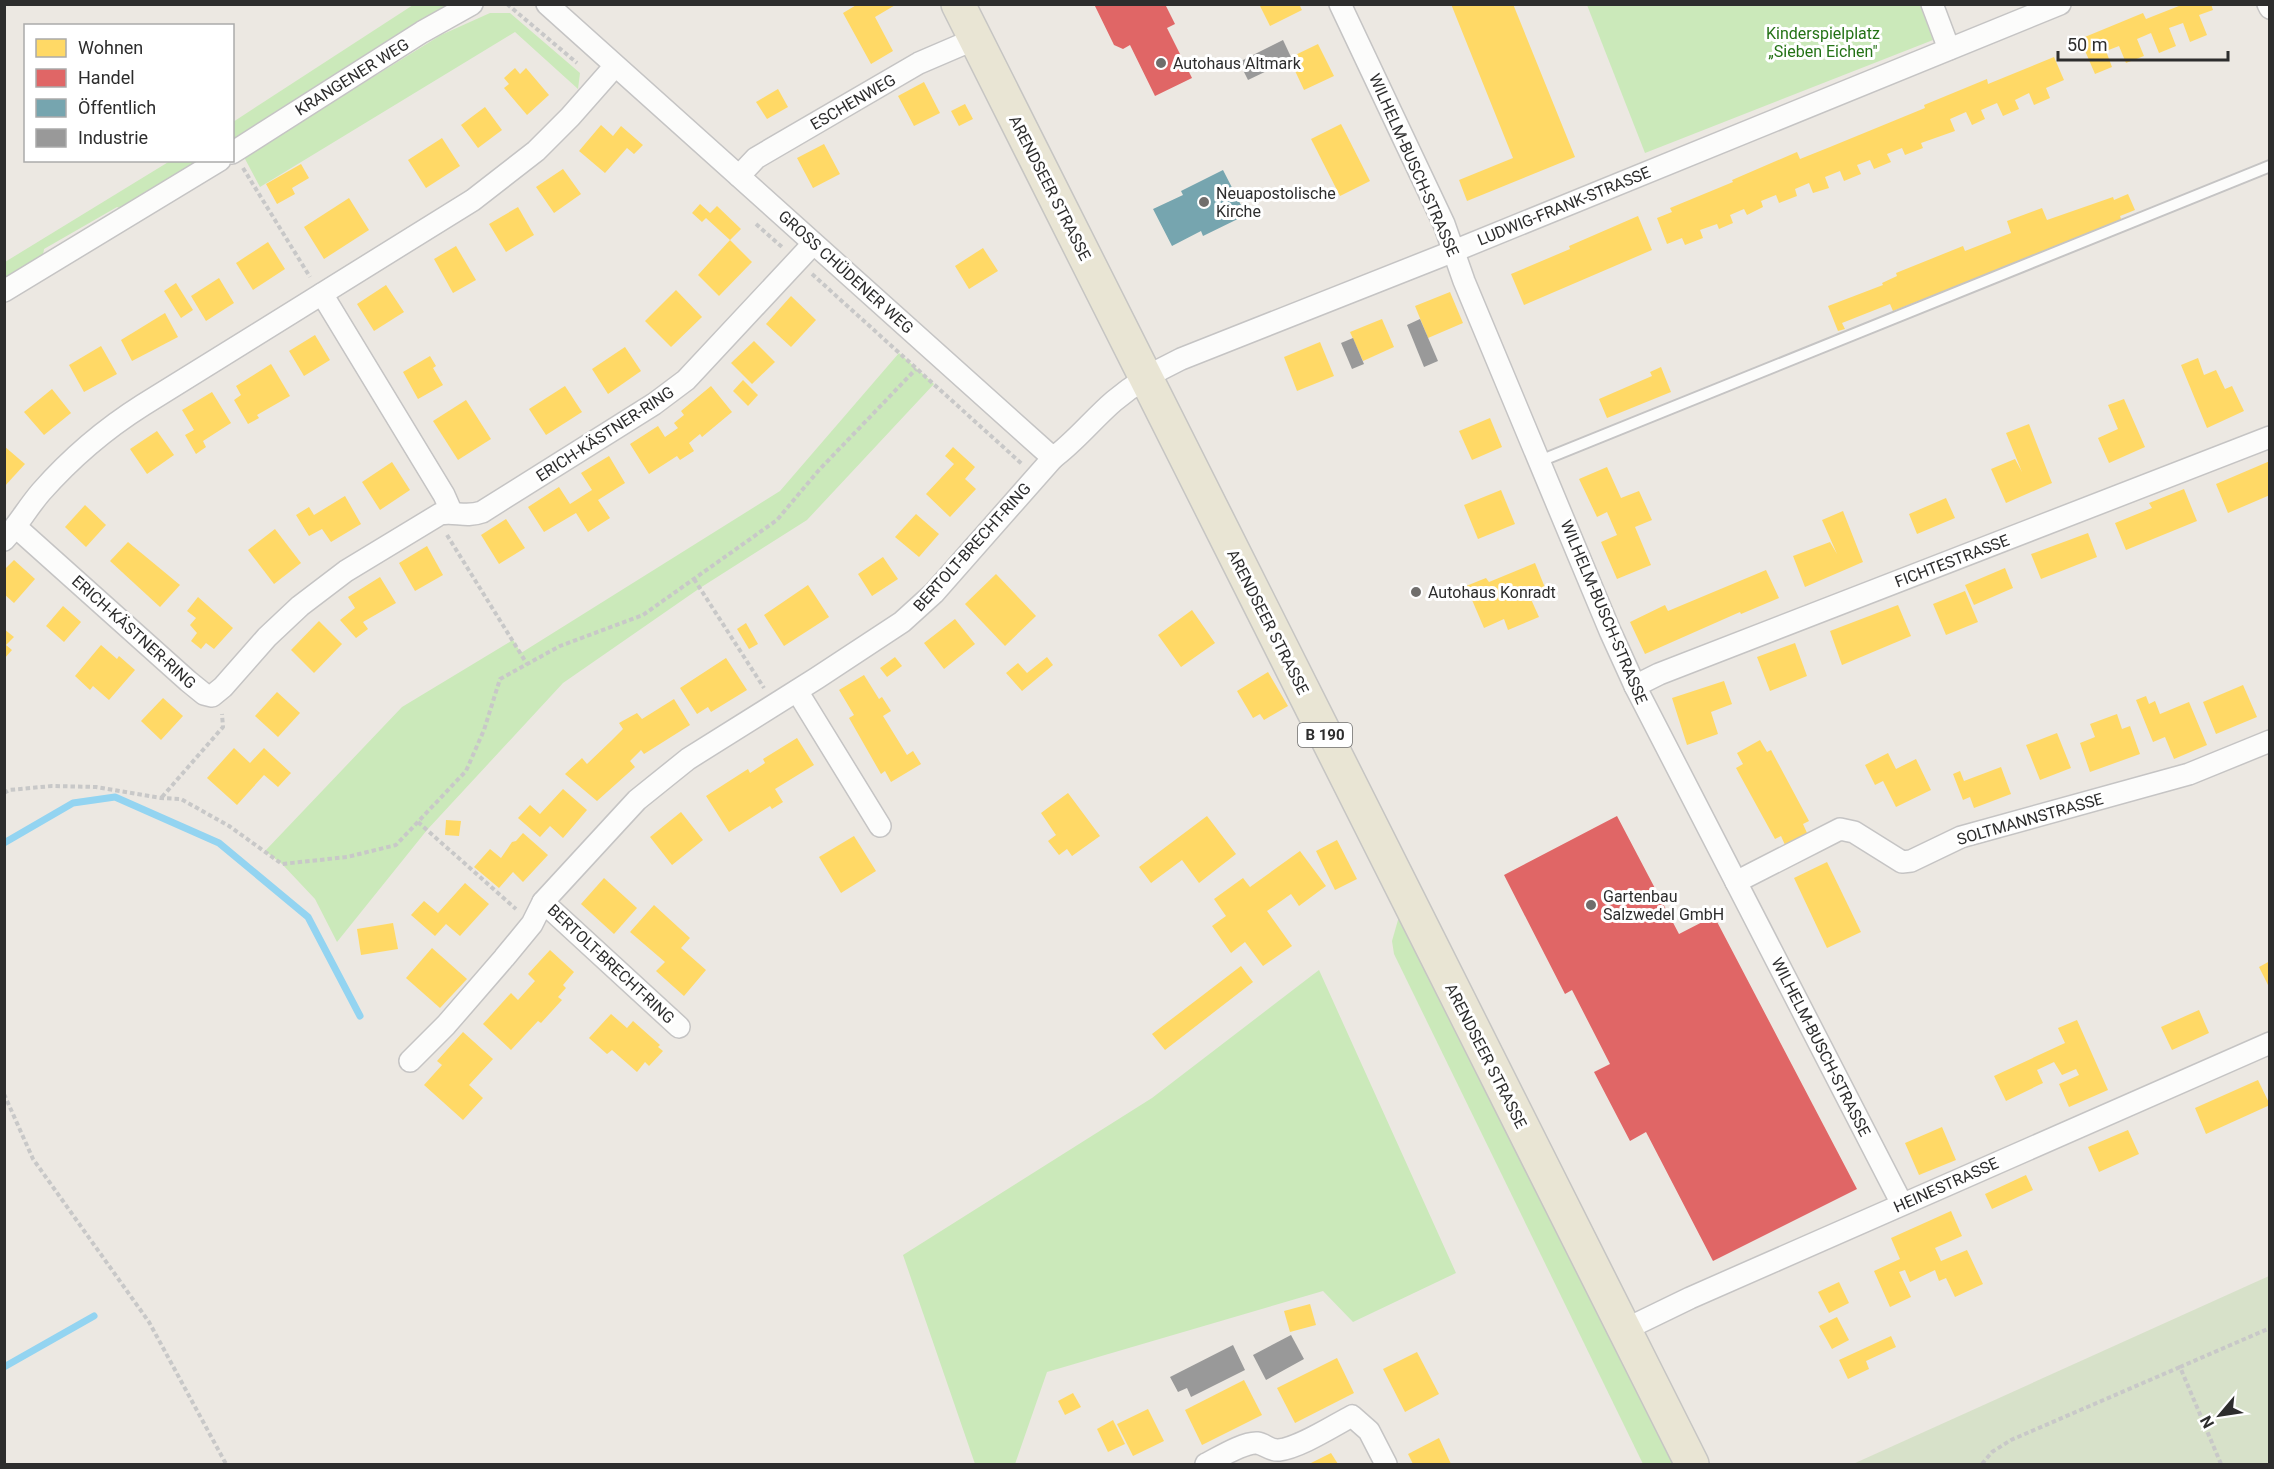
<svg xmlns="http://www.w3.org/2000/svg" width="2274" height="1469" viewBox="0 0 2274 1469" font-family="Roboto,sans-serif">
<rect width="100%" height="100%" fill="#ece8e2"/>
<!-- green -->
<g fill="#cbe9ba">
<path d="M413 5H451L233 143V122Z"/>
<path d="M1587 5H1920L1933 40 1645 153Z"/>
<path d="M490 13H510L580 73 578 89 515 32 260 187 244 157 441 35Z"/>
<path d="M170 161H204L124 210 117 207 44 249 42 261 5 285V262Z"/>
<path d="M899 353 934 384 807 520 700 588 563 683 427 830 337 942 315 899 282 864 265 851 402 707 513 640 521 653 780 491Z"/>
<path d="M1400 913 1680 1464H1643L1394 954 1392 941Z"/>
<path d="M1319 970 1456 1273 1353 1322 1323 1291 1047 1372 1015 1464H975L903 1255 1152 1098Z"/>
</g>
<!-- cemetery -->
<path fill="#d7e1c9" d="M2269 1276V1464H1853Z"/>
<!-- homes -->
<g fill="#ffd966">
<path d="M858 4H897L875 17 893 51 871 64 843 13Z"/>
<path d="M1259 4H1299L1302 10 1270 26Z"/>
<path d="M1451 4H1513L1575 157 1467 201 1459 180 1513 158Z"/>
<path d="M2184 4H2211L2213 10 2199 15 2207 35 2190 42 2183 23 2169 28 2176 46 2159 53 2151 33 2137 39 2144 56 2126 63 2119 46 2106 51 2112 67 2095 74 2080 39 2143 13 2146 19Z"/>
<path d="M1318 44 1334 76 1304 90 1289 58Z"/>
<path d="M2054 57 2064 80 2046 88 2050 98 2034 105 2029 93 2015 100 2019 109 2003 116 1997 103 1981 110 1985 119 1972 125 1966 112 1950 119 1955 131 1921 143 1923 148 1905 155 1902 148 1887 154 1891 162 1874 169 1870 160 1857 165 1861 174 1844 181 1840 171 1825 177 1829 188 1813 193 1809 183 1795 189 1797 196 1779 203 1776 195 1761 201 1763 207 1747 215 1744 209 1730 215 1733 223 1719 229 1717 224 1700 230 1703 238 1685 245 1682 238 1667 244 1657 218 1672 212 1670 208 1733 182 1732 180 1797 152 1800 159 1830 147 1925 108 1924 105 1987 79 1988 84Z"/>
<path d="M515 68 520 74 526 68 549 95 527 115 504 88 509 84 504 78Z"/>
<path d="M924 82 940 113 914 126 898 96Z"/>
<path d="M778 89 788 107 767 119 756 102Z"/>
<path d="M965 104 973 119 959 126 951 111Z"/>
<path d="M485 107 502 130 478 148 461 125Z"/>
<path d="M1341 124 1370 181 1340 196 1311 139Z"/>
<path d="M601 125 613 136 621 126 643 145 634 154 627 148 605 173 579 151Z"/>
<path d="M442 138 460 166 426 188 408 160Z"/>
<path d="M824 144 840 174 813 188 797 158Z"/>
<path d="M301 164 309 178 292 188 295 194 277 204 266 184Z"/>
<path d="M563 169 581 194 554 213 536 187Z"/>
<path d="M2128 194 2135 210 2120 216 2122 222 1893 311 1890 304 1842 323 1845 329 1838 331 1828 306 1883 285 1882 283 1897 276 1896 273 1963 246 1965 251 2011 233 2007 221 2042 208 2047 220 2113 197 2114 200Z"/>
<path d="M349 198 369 230 324 259 304 227Z"/>
<path d="M700 204 710 213 717 206 741 229 730 240 706 218 702 222 692 213Z"/>
<path d="M518 207 534 235 506 252 489 224Z"/>
<path d="M1638 216 1652 250 1524 305 1511 274 1570 249 1569 246Z"/>
<path d="M730 240 752 262 719 296 698 275Z"/>
<path d="M268 242 285 269 253 290 236 263Z"/>
<path d="M456 246 476 280 453 293 434 259Z"/>
<path d="M983 248 998 271 969 289 955 266Z"/>
<path d="M219 278 234 303 206 321 191 296Z"/>
<path d="M176 283 193 310 181 318 164 291Z"/>
<path d="M386 285 404 312 374 331 357 304Z"/>
<path d="M676 290 702 317 671 347 645 321Z"/>
<path d="M1450 292 1463 323 1428 338 1415 306Z"/>
<path d="M791 296 816 320 791 347 766 324Z"/>
<path d="M165 313 178 337 132 361 121 340Z"/>
<path d="M1382 319 1394 347 1363 361 1350 332Z"/>
<path d="M315 335 330 360 304 376 289 351Z"/>
<path d="M754 341 775 362 752 384 731 363Z"/>
<path d="M1320 342 1334 376 1297 391 1284 357Z"/>
<path d="M101 346 117 374 84 392 69 365Z"/>
<path d="M625 347 641 371 608 394 592 369Z"/>
<path d="M430 356 436 366 433 368 443 385 418 399 403 372Z"/>
<path d="M2198 358 2204 375 2216 370 2225 389 2232 386 2244 411 2207 428 2181 365Z"/>
<path d="M271 364 290 396 257 415 259 418 248 424 234 400 241 395 236 386Z"/>
<path d="M1661 367 1671 392 1607 418 1599 399 1652 376 1650 372Z"/>
<path d="M743 380 758 395 748 406 733 391Z"/>
<path d="M565 386 582 412 546 435 529 409Z"/>
<path d="M711 386 732 412 702 437 700 434 689 443 694 451 680 460 677 456 649 474 630 444 658 426 665 437 678 428 674 423 684 415 681 411Z"/>
<path d="M52 389 71 413 44 435 24 412Z"/>
<path d="M212 392 231 423 203 441 206 447 196 454 185 435 194 430 182 410Z"/>
<path d="M2124 399 2145 447 2109 463 2098 438 2118 429 2108 405Z"/>
<path d="M466 400 491 439 458 460 433 421Z"/>
<path d="M1490 418 1502 447 1472 460 1459 431Z"/>
<path d="M2029 424 2052 483 2006 503 1991 469 2015 459 2022 472 2006 433Z"/>
<path d="M157 431 174 455 147 474 130 449Z"/>
<path d="M4 446 25 464 4 487Z"/>
<path d="M953 447 975 467 965 479 976 489 950 517 926 494 954 464 945 456Z"/>
<path d="M609 456 625 483 598 500 610 518 588 532 576 513 544 532 528 507 559 487 570 504 592 490 581 473Z"/>
<path d="M2270 461V495L2228 513 2216 484Z"/>
<path d="M392 462 410 490 380 510 362 482Z"/>
<path d="M1607 467 1621 498 1639 491 1652 520 1635 527 1651 565 1617 579 1601 542 1617 535 1607 512 1597 517 1579 479Z"/>
<path d="M2184 489 2197 521 2126 550 2115 523 2152 508 2149 503Z"/>
<path d="M1501 490 1515 524 1478 539 1464 505Z"/>
<path d="M345 496 361 524 331 542 322 529 309 536 296 515 309 507 314 515Z"/>
<path d="M1946 498 1955 518 1917 534 1909 514Z"/>
<path d="M85 505 106 525 86 547 65 527Z"/>
<path d="M1843 511 1863 562 1805 587 1793 556 1830 542 1837 554 1822 520Z"/>
<path d="M916 514 939 534 919 557 895 537Z"/>
<path d="M506 519 525 548 499 564 481 535Z"/>
<path d="M275 529 301 563 274 584 248 550Z"/>
<path d="M2088 533 2097 557 2041 579 2031 554Z"/>
<path d="M128 542 180 585 160 607 110 561Z"/>
<path d="M427 546 443 575 415 591 399 563Z"/>
<path d="M883 557 898 579 872 596 858 574Z"/>
<path d="M14 560 35 579 14 603 4 594V570Z"/>
<path d="M1535 563 1546 590 1530 597 1539 617 1508 630 1504 619 1484 628 1466 586 1486 578 1489 582Z"/>
<path d="M2005 568 2013 588 1974 605 1965 585Z"/>
<path d="M1766 570 1779 598 1741 614 1740 612 1645 654 1630 622 1665 605 1668 611Z"/>
<path d="M996 574 1036 616 1005 646 965 604Z"/>
<path d="M380 577 396 603 363 622 368 629 356 638 340 620 355 608 348 597Z"/>
<path d="M808 585 829 617 784 646 764 615Z"/>
<path d="M1965 591 1978 622 1946 635 1933 604Z"/>
<path d="M198 597 233 628 214 649 206 643 201 649 191 641 197 633 190 625 196 618 187 611Z"/>
<path d="M1898 605 1911 636 1842 665 1830 631Z"/>
<path d="M63 606 81 622 64 642 46 626Z"/>
<path d="M1192 610 1215 643 1181 667 1158 635Z"/>
<path d="M955 619 975 644 944 669 924 643Z"/>
<path d="M319 621 342 644 314 673 291 650Z"/>
<path d="M746 623 758 644 749 649 737 629Z"/>
<path d="M4 629 14 637 6 645 12 650 4 659Z"/>
<path d="M1795 643 1807 676 1770 691 1757 657Z"/>
<path d="M101 645 117 659 119 656 135 670 109 700 93 686 90 690 75 676Z"/>
<path d="M895 657 902 666 887 677 880 668Z"/>
<path d="M1047 657 1053 665 1022 691 1006 673 1018 663 1027 673Z"/>
<path d="M726 658 747 690 711 712 708 707 697 714 680 688Z"/>
<path d="M1268 672 1288 706 1264 720 1260 714 1253 718 1237 691Z"/>
<path d="M864 675 879 699 882 697 891 711 883 716 907 755 913 751 921 764 891 782 885 771 881 774 849 718 854 715 839 690Z"/>
<path d="M1724 681 1732 704 1711 712 1718 734 1687 745 1672 698Z"/>
<path d="M2243 685 2257 717 2216 734 2203 702Z"/>
<path d="M277 692 300 713 278 737 255 716Z"/>
<path d="M2146 696 2149 704 2155 701 2160 714 2189 702 2207 745 2174 759 2165 737 2153 742 2136 700Z"/>
<path d="M163 698 183 716 161 740 141 721Z"/>
<path d="M674 699 690 725 644 754 641 750 630 761 635 767 597 801 565 774 582 758 587 764 611 741 623 729 619 723 637 713 642 719Z"/>
<path d="M2117 714 2122 729 2130 726 2140 754 2090 772 2080 743 2095 737 2090 724Z"/>
<path d="M2057 733 2071 768 2040 780 2026 745Z"/>
<path d="M797 738 814 765 775 789 783 802 772 809 770 806 729 832 706 796 748 769 750 773 765 763 763 759Z"/>
<path d="M1760 740 1767 752 1771 750 1809 821 1803 824 1807 833 1785 845 1781 836 1775 839 1736 768 1743 764 1737 753Z"/>
<path d="M234 748 250 763 264 748 291 773 278 787 264 775 237 805 207 778Z"/>
<path d="M1888 753 1896 769 1916 759 1931 790 1896 807 1883 781 1875 785 1865 765Z"/>
<path d="M2001 767 2011 794 1974 808 1970 797 1963 800 1953 774 1960 771 1964 781Z"/>
<path d="M563 789 587 810 563 838 550 826 540 837 518 818 530 805 540 814Z"/>
<path d="M1068 793 1100 836 1072 856 1067 849 1059 855 1048 841 1056 835 1041 813Z"/>
<path d="M681 812 703 840 672 865 650 837Z"/>
<path d="M1207 816 1236 854 1199 883 1182 860 1151 883 1139 867Z"/>
<path d="M446 820 461 821 459 836 445 835Z"/>
<path d="M523 833 548 855 523 882 513 872 499 888 474 867 490 849 501 858 512 842 516 841Z"/>
<path d="M854 836 876 871 841 893 819 857Z"/>
<path d="M1337 840 1357 879 1335 890 1316 851Z"/>
<path d="M1300 851 1326 886 1299 906 1291 894 1267 911 1292 946 1263 966 1245 942 1231 953 1212 926 1226 916 1214 899 1243 878 1250 887Z"/>
<path d="M1827 862 1861 932 1827 948 1794 878Z"/>
<path d="M604 878 637 908 614 934 581 904Z"/>
<path d="M465 883 489 904 460 936 446 924 435 936 411 915 424 901 438 913Z"/>
<path d="M654 905 690 938 681 948 706 970 684 996 656 971 665 962 630 932Z"/>
<path d="M393 923 398 949 361 955 357 929Z"/>
<path d="M432 948 467 979 440 1008 406 978Z"/>
<path d="M550 950 574 972 563 985 566 988 558 997 562 1000 541 1023 538 1021 511 1050 483 1024 511 993 518 1000 535 981 528 974Z"/>
<path d="M2270 961V989L2259 967Z"/>
<path d="M1241 966 1253 982 1165 1050 1152 1034Z"/>
<path d="M2199 1010 2209 1033 2172 1050 2161 1027Z"/>
<path d="M611 1014 627 1028 633 1021 660 1045 658 1047 663 1051 649 1066 645 1062 637 1072 612 1050 607 1054 589 1038Z"/>
<path d="M2077 1020 2108 1090 2069 1107 2059 1084 2079 1075 2076 1069 2062 1075 2054 1062 2037 1070 2043 1083 2006 1101 1994 1076 2065 1043 2058 1028Z"/>
<path d="M463 1032 493 1059 469 1085 483 1098 463 1120 424 1085 442 1065 437 1061Z"/>
<path d="M2258 1080 2270 1105 2206 1134 2195 1108Z"/>
<path d="M1942 1127 1956 1160 1919 1175 1905 1143Z"/>
<path d="M2128 1130 2139 1154 2099 1172 2088 1147Z"/>
<path d="M2026 1175 2033 1190 1992 1209 1985 1194Z"/>
<path d="M1951 1211 1962 1236 1935 1248 1941 1261 1967 1250 1983 1284 1955 1297 1946 1278 1939 1281 1935 1270 1910 1282 1905 1270 1899 1272 1911 1297 1890 1307 1874 1271 1900 1259 1891 1238Z"/>
<path d="M1839 1282 1849 1303 1829 1313 1818 1292Z"/>
<path d="M1310 1304 1316 1325 1290 1332 1284 1311Z"/>
<path d="M1837 1317 1849 1340 1832 1349 1819 1326Z"/>
<path d="M1891 1336 1896 1347 1866 1361 1869 1369 1848 1379 1839 1360Z"/>
<path d="M1417 1352 1439 1394 1405 1412 1383 1369Z"/>
<path d="M1337 1358 1354 1393 1295 1423 1277 1388Z"/>
<path d="M1244 1380 1262 1415 1202 1445 1185 1410Z"/>
<path d="M1073 1393 1081 1407 1065 1415 1058 1401Z"/>
<path d="M1148 1409 1164 1441 1133 1456 1117 1424Z"/>
<path d="M1113 1420 1125 1444 1108 1452 1097 1429Z"/>
<path d="M1439 1438 1451 1464H1413L1408 1454Z"/>
<path d="M1331 1453 1338 1464H1309Z"/>
</g>
<!-- shops -->
<g fill="#e06666">
<path d="M1094 4H1165L1175 24 1167 28 1192 78 1155 96 1130 45 1123 49 1114 45Z"/>
<path d="M1617 816 1679 934 1714 916 1857 1189 1713 1261 1646 1132 1630 1141 1594 1072 1610 1064 1572 990 1565 994 1504 875Z"/>
</g>
<!-- public -->
<path fill="#76a5af" d="M1223 170 1246 215 1203 236 1201 231 1172 246 1153 209 1183 195 1181 191Z"/>
<!-- industry -->
<g fill="#999">
<path d="M1283 40 1291 57 1290 60 1248 80 1239 62Z"/>
<path d="M1420 319 1438 361 1424 367 1407 325Z"/>
<path d="M1353 338 1364 364 1352 369 1341 343Z"/>
<path d="M1291 1335 1304 1359 1266 1380 1253 1355Z"/>
<path d="M1233 1345 1245 1370 1191 1397 1187 1388 1178 1392 1170 1377Z"/>
</g>
<g fill="none" stroke-linecap="round" stroke-linejoin="round">
<!-- stream -->
<g stroke="#93d4f1" stroke-width="7">
<path d="M4 843 73 803 115 797 219 843 308 917 360 1016"/>
<path d="M4 1367 94 1316"/>
</g>
<defs>
<path id="lane" d="M1540 461 2270 166"/>
<g id="street">
<path d="M547 4 1053 458C1076 441 1093 419 1114 401 1134 384 1158 370 1181 359L1454 251 2060 4"/>
<path d="M1340 4 1444 224 1464 281 1610 631 1635 686 1902 1204"/>
<path d="M1932 4 1949 49"/>
<path d="M2268 4 2270 8"/>
<path d="M232 153 422 32 472 4"/>
<path d="M739 176 756 158 919 63 975 39"/>
<path d="M4 291 220 160"/>
<path d="M322 294 444 495 452 513"/>
<path d="M16 527 188 681 204 694 212 696 223 687 267 637 300 606 346 571 440 514C456 511 465 518 482 512L654 404 686 380 813 244"/>
<path d="M4 540C18 525 28 507 41 492 71 458 105 429 143 405L473 200 536 151 570 117 615 66"/>
<path d="M1635 686 1659 674 2270 437"/>
<path d="M797 691 880 826"/>
<path d="M1736 882 1840 829 1854 832 1902 862 1911 861 1961 837 2189 774 2270 741"/>
<path d="M543 902 679 1027"/>
<path d="M410 1061 446 1025 504 958 532 924 543 902 637 800 688 759 817 678 902 622 934 593 1053 458"/>
<path d="M1624 1330 1690 1298 2270 1043"/>
<path d="M1206 1464C1218 1458 1244 1442 1257 1443 1265 1444 1270 1451 1279 1450 1299 1448 1333 1426 1352 1416L1369 1431 1386 1464"/>
</g>
<path id="primary" d="M958 4 1692 1464"/>
</defs>
<!-- lane casing -->
<use href="#lane" stroke="#c5c4c4" stroke-width="14"/>
<!-- street casing -->
<use href="#street" stroke="#c5c4c4" stroke-width="24"/>
<!-- primary casing -->
<use href="#primary" stroke="#c6c5c3" stroke-width="36"/>
<!-- path -->
<g stroke="#c8c8c8" stroke-width="4" stroke-dasharray="4.5 3" stroke-linecap="butt">
<path d="M507 4 577 63"/>
<path d="M243 168 310 277"/>
<path d="M756 224 782 247"/>
<path d="M812 274 1022 464"/>
<path d="M447 535 527 664"/>
<path d="M694 579 764 688"/>
<path d="M4 793 9 790 52 786 96 787 161 798 181 799 229 826 282 864 347 857 396 845 466 771 484 730 500 679 560 646 643 615 777 520 819 470 916 369"/>
<path d="M162 797 223 727 222 714"/>
<path d="M418 822 516 909"/>
<path d="M4 1094 33 1159 149 1322 226 1464"/>
<path d="M1982 1464 1992 1452 2011 1440 2180 1367"/>
<path d="M2221 1464 2180 1367 2270 1328"/>
</g>
<!-- lane -->
<use href="#lane" stroke="#fcfcfb" stroke-width="10"/>
<!-- street -->
<use href="#street" stroke="#fcfcfb" stroke-width="21"/>
<!-- primary -->
<use href="#primary" stroke="#e9e5d4" stroke-width="33"/>
</g>
<!-- markers -->
<g fill="#706e6c" stroke="#fff" stroke-width="2">
<circle cx="1161" cy="63" r="6"/>
<circle cx="1204" cy="202" r="6"/>
<circle cx="1416" cy="592" r="6"/>
<circle cx="1591" cy="905" r="6"/>
</g>
<g text-anchor="middle" dominant-baseline="central" stroke-width="6" stroke-linejoin="round" paint-order="stroke">
<!-- shield labels -->
<rect fill="#fff" stroke="#6c6c6c" stroke-width="1.5" x="1298" y="723" width="54" height="24" rx="4.5"/>
<g font-size="15" font-weight="bold" fill="#2d2d2d">
<text x="1325" y="735">B 190</text>
</g>
<!-- park labels -->
<g font-size="16" fill="#247216" stroke="#fff">
<text x="1823" y="33">Kinderspielplatz<tspan x="1823" dy="18">„Sieben Eichen"</tspan></text>
</g>
<!-- poi labels -->
<g font-size="16" fill="#2d2d2d" stroke="#fff" text-anchor="start">
<text x="1173" y="63">Autohaus Altmark</text>
<text x="1216" y="193">Neuapostolische<tspan x="1216" dy="18">Kirche</tspan></text>
<text x="1428" y="592">Autohaus Konradt</text>
<text x="1603" y="896">Gartenbau<tspan x="1603" dy="18">Salzwedel GmbH</tspan></text>
</g>
<!-- street labels -->
<g font-size="16" fill="#2d2d2d" stroke="#fff">
<text transform="translate(352 77) rotate(-32)">KRANGENER WEG</text>
<text transform="translate(853 102) rotate(-30)">ESCHENWEG</text>
<text transform="translate(1414 165) rotate(66)">WILHELM-BUSCH-STRASSE</text>
<text transform="translate(1050 188) rotate(63)">ARENDSEER STRASSE</text>
<text transform="translate(1564 206) rotate(-22)">LUDWIG-FRANK-STRASSE</text>
<text transform="translate(846 272) rotate(42)">GROSS CHÜDENER WEG</text>
<text transform="translate(605 434) rotate(-33)">ERICH-KÄSTNER-RING</text>
<text transform="translate(972 547) rotate(-48)">BERTOLT-BRECHT-RING</text>
<text transform="translate(1952 561) rotate(-21)">FICHTESTRASSE</text>
<text transform="translate(1604 612) rotate(67)">WILHELM-BUSCH-STRASSE</text>
<text transform="translate(1268 622) rotate(63)">ARENDSEER STRASSE</text>
<text transform="translate(134 632) rotate(42)">ERICH-KÄSTNER-RING</text>
<text transform="translate(2030 819) rotate(-16)">SOLTMANNSTRASSE</text>
<text transform="translate(611 964) rotate(43)">BERTOLT-BRECHT-RING</text>
<text transform="translate(1821 1047) rotate(63)">WILHELM-BUSCH-STRASSE</text>
<text transform="translate(1486 1056) rotate(63)">ARENDSEER STRASSE</text>
<text transform="translate(1946 1185) rotate(-24)">HEINESTRASSE</text>
</g>
</g>
<!-- border -->
<rect width="2274" height="1469" fill="none" stroke="#2d2d2d" stroke-width="12"/>
<!-- legend -->
<rect x="24" y="24" width="210" height="138" fill="#ffffff" stroke="#ababab" stroke-width="1.5"/>
<rect x="36" y="39" width="30" height="18" fill="#ffd966" stroke="#ababab" stroke-width="1.5"/>
<text x="78" y="54" font-size="18" fill="#2d2d2d">Wohnen</text>
<rect x="36" y="69" width="30" height="18" fill="#e06666" stroke="#ababab" stroke-width="1.5"/>
<text x="78" y="84" font-size="18" fill="#2d2d2d">Handel</text>
<rect x="36" y="99" width="30" height="18" fill="#76a5af" stroke="#ababab" stroke-width="1.5"/>
<text x="78" y="114" font-size="18" fill="#2d2d2d">Öffentlich</text>
<rect x="36" y="129" width="30" height="18" fill="#999999" stroke="#ababab" stroke-width="1.5"/>
<text x="78" y="144" font-size="18" fill="#2d2d2d">Industrie</text>
<!-- north arrow -->
<g transform="translate(2220 1415) rotate(241)" stroke="#ffffff" stroke-width="4.5" paint-order="stroke">
<path d="M0-4.5L10 22L0 15L-10 22Z" fill="#2d2d2d"/>
<text y="-9" font-size="16" font-weight="bold" text-anchor="middle" fill="#2d2d2d">N</text>
</g>
<!-- scale -->
<path d="M2058 51v9h170v-9" fill="none" stroke="#2d2d2d" stroke-width="3"/>
<text x="2067" y="51" font-size="18" fill="#2d2d2d" stroke="#ffffff" stroke-width="4.5" paint-order="stroke">50 m</text>
</svg>
